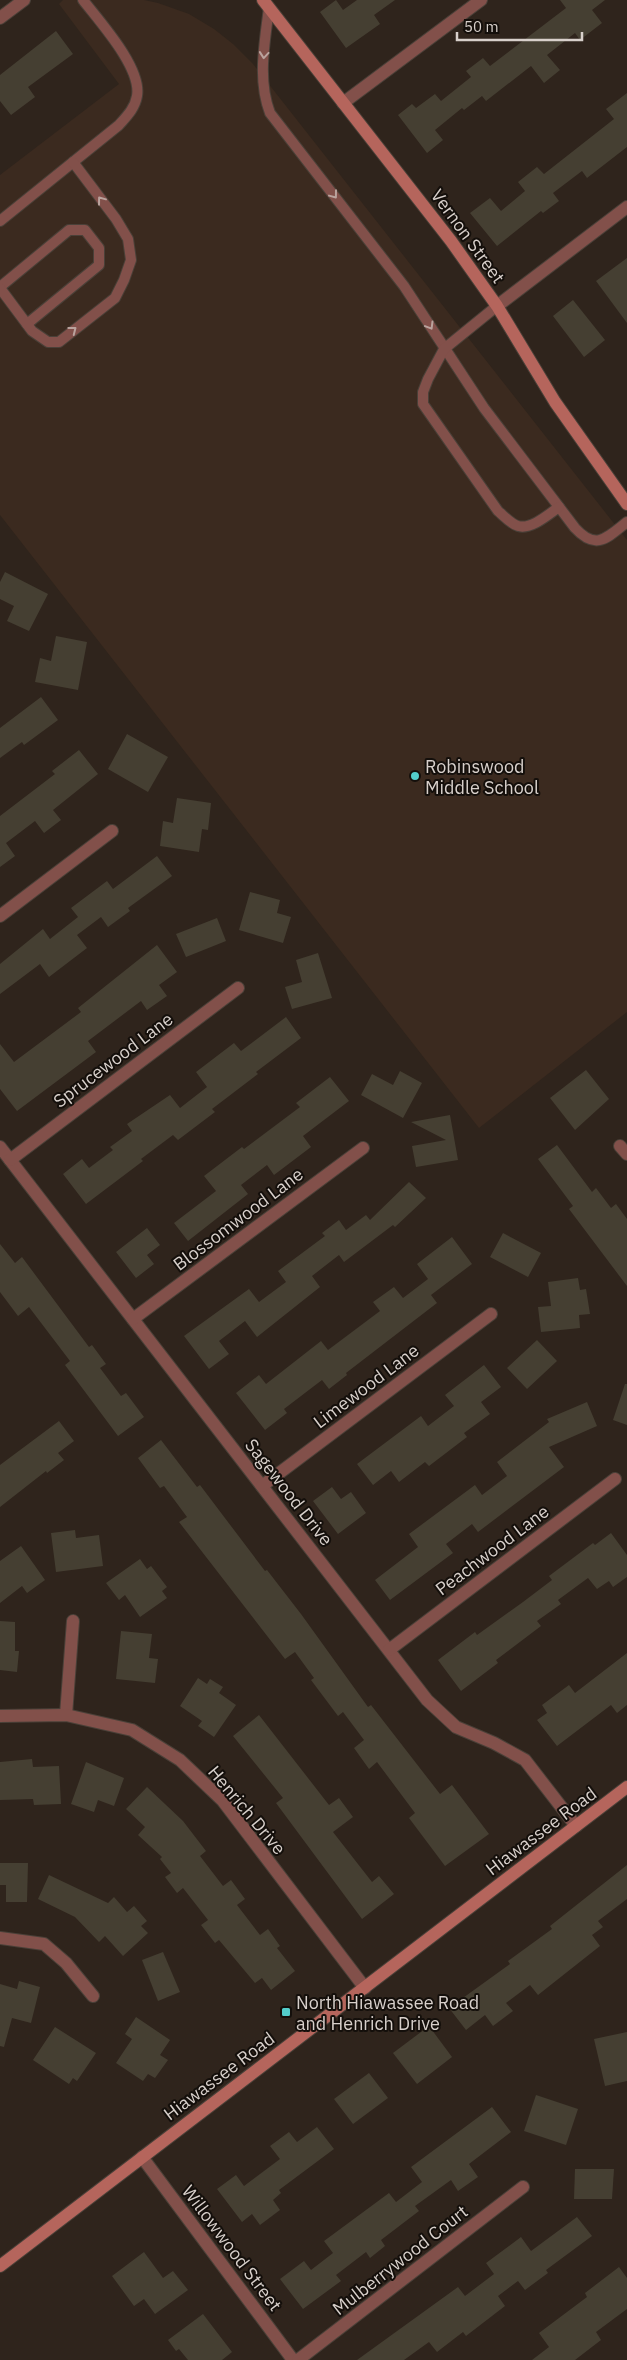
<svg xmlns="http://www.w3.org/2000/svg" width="627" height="2360" viewBox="0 0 627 2360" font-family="'IBM Plex Sans',sans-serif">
<rect width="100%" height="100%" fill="#2f241c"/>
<!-- built -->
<path fill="#3b2a1f" d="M63 0H144L158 3 189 14 214 29 233 44 253 64 627 540V1012L479 1128 0 515V175L119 84 59 4Z"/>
<!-- building -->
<g fill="#453f32">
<path d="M336 0 343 10 357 0H395L374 15 380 24 346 48 320 12Z"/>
<path d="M560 0H605L592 10 602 23 580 40 575 33 547 55 560 70 544 83 531 66 486 101 482 96 464 110 462 108 435 130 443 140 427 153 398 115 412 104 416 108 435 94 441 101 471 77 466 71 483 58 490 66 566 8Z"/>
<path d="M56 31 73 54 28 87 35 97 11 115 0 101V75Z"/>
<path d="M627 93V147L587 178 582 171 553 193 559 201 543 213 541 211 497 246 470 213 490 198 501 211 525 191 518 182 537 167 544 174 614 119 606 109Z"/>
<path d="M627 258V323L596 281Z"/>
<path d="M573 300 605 340 584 357 553 316Z"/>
<path d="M5 572 48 594 29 631 7 621 14 606 0 599V582Z"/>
<path d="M56 636 87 642 78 690 35 682 40 658 51 661Z"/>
<path d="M41 697 58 720 24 745 22 742 0 758V728Z"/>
<path d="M127 734 168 757 148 792 108 769Z"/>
<path d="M79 750 98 774 53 810 61 820 44 833 35 821 6 843 15 856 0 867V816L55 774 52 771Z"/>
<path d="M177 798 211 803 208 830 202 829 199 852 160 846 163 821 173 823Z"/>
<path d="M157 856 172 876 128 908 130 911 108 927 101 917 77 935 87 948 49 977 40 964 0 994V964L43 929 50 939 78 917 71 908 107 881 113 889Z"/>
<path d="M250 892 280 900 277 913 291 917 283 943 239 930Z"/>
<path d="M217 918 226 941 186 957 176 934Z"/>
<path d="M157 945 177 972 159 985 167 996 147 1010 141 1001 88 1041 96 1052 17 1111 0 1089V1044L14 1062 81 1012 78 1008Z"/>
<path d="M318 953 332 998 292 1009 285 987 302 982 296 960Z"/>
<path d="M286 1017 301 1038 256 1072 258 1074 212 1109 215 1112 178 1140 173 1135 141 1159 143 1161 86 1204 63 1174 82 1159 89 1168 113 1150 110 1147 132 1131 127 1124 170 1095 180 1108 207 1087 196 1072 234 1043 241 1051Z"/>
<path d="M586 1070 609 1099 575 1130 550 1098Z"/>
<path d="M400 1071 422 1083 403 1118 361 1095 372 1074 393 1085Z"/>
<path d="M330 1077 349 1101 303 1136 311 1147 274 1175 267 1165 241 1185 248 1194 188 1241 174 1223 216 1191 204 1176 242 1147 244 1149 300 1107 296 1103Z"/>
<path d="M450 1115 458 1160 416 1167 412 1146 446 1140 411 1122Z"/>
<path d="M557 1145 592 1192 596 1188 611 1208 616 1204 627 1219V1286L569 1209 573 1206 538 1159Z"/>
<path d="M409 1182 426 1198 395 1227 393 1225 344 1262 339 1255 312 1276 320 1287 257 1337 245 1321 219 1341 229 1354 209 1369 184 1336 249 1289 259 1302 286 1282 278 1271 325 1236 322 1233 339 1220 346 1230 366 1215 370 1220Z"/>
<path d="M147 1228 160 1245 147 1255 154 1264 136 1278 116 1252Z"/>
<path d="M503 1233 541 1253 528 1277 490 1257Z"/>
<path d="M452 1237 472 1264 431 1295 437 1303 346 1373 347 1375 329 1389 322 1380 284 1409 287 1413 265 1430 236 1393 259 1375 266 1384 321 1341 328 1350 380 1311 373 1302 394 1287 403 1298 428 1279 417 1264Z"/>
<path d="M0 1244 15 1263 22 1257 89 1347 92 1345 106 1364 100 1368 121 1396 126 1393 144 1417 118 1436 65 1365 70 1361 29 1307 18 1316 0 1292Z"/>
<path d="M578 1278 580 1290 586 1289 590 1314 579 1315 580 1328 541 1332 538 1307 551 1306 548 1282Z"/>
<path d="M537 1340 557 1361 527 1389 507 1368Z"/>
<path d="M484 1365 501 1387 481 1402 490 1414 464 1433 467 1437 429 1466 425 1462 399 1482 391 1471 373 1485 357 1464 421 1416 428 1426 454 1406 445 1395Z"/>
<path d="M625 1384H627V1425L613 1420Z"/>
<path d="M587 1402 597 1426 549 1447 564 1467 478 1532 472 1524 446 1544 453 1553 390 1600 375 1580 418 1547 409 1534 475 1485 482 1495 507 1476 497 1462 549 1422 547 1419Z"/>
<path d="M59 1421 74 1441 58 1453 64 1460 47 1473 46 1471 0 1507V1465Z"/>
<path d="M161 1440 197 1487 200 1485 265 1571 267 1570 301 1614 368 1707 371 1705 440 1794 452 1785 489 1834 445 1866 409 1818 415 1813 377 1762 369 1769 354 1748 364 1740 343 1712 338 1716 311 1680 314 1678 295 1652 285 1659 179 1522 187 1517 164 1486 160 1488 138 1458Z"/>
<path d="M332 1487 341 1499 351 1492 366 1513 338 1534 313 1501Z"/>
<path d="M75 1530 76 1538 99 1535 103 1566 56 1572 51 1533Z"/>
<path d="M611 1533 627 1555V1577L613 1587 609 1581 597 1589 588 1578 558 1600 561 1604 537 1621 541 1626 496 1660 498 1663 461 1691 438 1660 475 1632 477 1635 523 1602 552 1580 549 1576 593 1543 595 1545Z"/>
<path d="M21 1546 45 1580 27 1593 22 1586 0 1603V1561Z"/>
<path d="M140 1559 147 1569 151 1566 167 1587 162 1591 167 1598 140 1617 125 1595 119 1600 106 1583Z"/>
<path d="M0 1621 15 1622V1651H19L17 1672 0 1670Z"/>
<path d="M121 1631 152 1634 149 1658 158 1659 155 1683 116 1679Z"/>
<path d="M627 1653V1705L617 1713 611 1705 557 1746 537 1720 547 1713 542 1705 569 1685 575 1693Z"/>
<path d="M198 1678 207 1684 210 1679 223 1687 219 1693 236 1705 214 1737 198 1726 202 1721 180 1706Z"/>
<path d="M259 1715 329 1805 339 1798 353 1817 333 1832 372 1882 379 1876 394 1894 362 1919 276 1803 283 1798 233 1736Z"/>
<path d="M32 1759 33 1767 59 1766 61 1804 34 1805 33 1799 0 1800V1762Z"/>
<path d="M86 1762 124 1778 114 1806 98 1800 94 1812 71 1804Z"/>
<path d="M147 1787 183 1821 206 1851 200 1856 223 1886 231 1880 245 1899 237 1905 260 1935 268 1929 280 1946 277 1948 295 1971 271 1990 262 1978 255 1983 219 1940 215 1943 201 1925 208 1920 183 1888 177 1893 165 1877 171 1873 160 1859 162 1857 138 1835 145 1827 126 1809Z"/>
<path d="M0 1863H28L27 1902H6V1885H0Z"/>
<path d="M627 1865V1899L598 1921 603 1927 592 1935 600 1946 538 1995 530 1985 506 2003 513 2011 493 2026 485 2015 466 2030 449 2008 510 1964 508 1961 552 1929 550 1926Z"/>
<path d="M49 1875 108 1903 114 1897 127 1912 134 1906 147 1921 141 1926 148 1933 123 1956 105 1936 99 1942 75 1917 38 1899Z"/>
<path d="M163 1952 180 1992 158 2001 142 1960Z"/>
<path d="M19 1981 40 1987 31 2023 12 2018 4 2047 0 2046V1984L17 1989Z"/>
<path d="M136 2017 170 2040 160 2055 168 2060 155 2078 148 2074 143 2081 116 2063 132 2039 125 2034Z"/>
<path d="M429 2026 452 2057 417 2084 393 2053Z"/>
<path d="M55 2027 96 2053 77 2081 73 2078 69 2084 33 2060Z"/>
<path d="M627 2032V2081L605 2086 594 2039Z"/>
<path d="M369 2073 388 2098 353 2124 334 2099Z"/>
<path d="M536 2095 578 2109 566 2145 524 2131Z"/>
<path d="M492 2107 511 2132 469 2164 478 2177 458 2191 451 2180 415 2206 419 2211 381 2240 385 2246 370 2258 366 2252 336 2275 341 2281 303 2309 280 2279 304 2261 311 2270 333 2253 324 2241 389 2193 396 2202 422 2182 411 2167Z"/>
<path d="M317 2127 334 2149 279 2190 281 2193 273 2200 280 2210 260 2225 252 2214 242 2222 217 2189 236 2175 244 2186 280 2159 270 2146 289 2132 297 2142Z"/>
<path d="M575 2169H614L612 2199H574Z"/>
<path d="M577 2217 592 2236 546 2270 548 2273 525 2290 518 2281 498 2296 505 2306 466 2336 463 2332 437 2352 429 2342 404 2360H357L458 2287 465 2296 494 2274 486 2263 521 2237 531 2251Z"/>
<path d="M144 2252 163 2278 173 2271 188 2290 155 2314 144 2299 134 2306 112 2276Z"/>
<path d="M619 2267 627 2278V2309L596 2332 601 2340 575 2360H532L549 2347 539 2333 587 2297 585 2293Z"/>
<path d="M203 2314 232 2352 222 2360H188L179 2349 176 2351 168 2340Z"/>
</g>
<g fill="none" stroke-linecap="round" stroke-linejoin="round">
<defs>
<g id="lane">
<path d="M269 7C265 42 257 79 270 113L404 286 484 408 575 528C596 551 607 538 627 522"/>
<path d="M0 221 119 125C127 116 135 108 137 96 142 68 100 22 83 0"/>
<path d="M0 287 69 230H85L99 248V265L27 324"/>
<path d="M0 288 32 331 48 342H59L115 298 124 280 131 260 128 239 116 219 73 162"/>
<path d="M497 306 444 349 428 379 423 392V404L498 511C504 516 511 524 518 526 531 530 549 514 559 507"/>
</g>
<g id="street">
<path d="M0 18 24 0"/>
<path d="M343 103 481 0"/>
<path d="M497 306 627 207"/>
<path d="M0 916 112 831"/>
<path d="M620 1146 627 1154"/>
<path d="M0 1147 427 1700 456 1727 494 1743 525 1760 576 1826"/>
<path d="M10 1160 238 988"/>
<path d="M133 1319 363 1148"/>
<path d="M262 1486 491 1314"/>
<path d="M389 1650 615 1479"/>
<path d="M66 1715 73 1621"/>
<path d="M0 1716 66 1715 132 1730 180 1760 223 1801 365 1988"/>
<path d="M0 1938 44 1944 66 1963 93 1996"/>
<path d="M142 2157 293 2360"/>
<path d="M298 2360 523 2187"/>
</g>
<g id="secondary">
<path d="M263 0 451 241 497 306 555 402 627 504"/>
<path d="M0 2266 627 1787"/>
</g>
</defs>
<!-- lane casing -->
<use href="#lane" stroke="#4a4038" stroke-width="12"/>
<!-- street casing -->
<use href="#street" stroke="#4a4038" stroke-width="14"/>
<!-- secondary casing -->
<use href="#secondary" stroke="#4a4038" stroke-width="14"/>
<!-- lane -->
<use href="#lane" stroke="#82504a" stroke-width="10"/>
<!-- street -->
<use href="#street" stroke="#82504a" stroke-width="12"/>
<!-- secondary -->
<use href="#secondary" stroke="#b5655c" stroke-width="12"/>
</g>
<!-- one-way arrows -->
<defs><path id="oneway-chevron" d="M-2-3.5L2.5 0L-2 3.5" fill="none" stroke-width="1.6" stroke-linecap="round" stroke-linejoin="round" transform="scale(1.25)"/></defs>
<g stroke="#baa39e">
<use href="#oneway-chevron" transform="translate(264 55) rotate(95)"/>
<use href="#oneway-chevron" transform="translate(334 195) rotate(53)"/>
<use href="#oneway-chevron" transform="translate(101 200) rotate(-127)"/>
<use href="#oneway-chevron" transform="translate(430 326) rotate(59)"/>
<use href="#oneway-chevron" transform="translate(73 330) rotate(-38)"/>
</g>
<!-- markers -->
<g fill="#53cdcb" stroke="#140f0b" stroke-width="2">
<circle cx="415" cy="776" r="5"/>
<rect x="281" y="2007" width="10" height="10" rx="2.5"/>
</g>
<g text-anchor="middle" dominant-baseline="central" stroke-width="4" stroke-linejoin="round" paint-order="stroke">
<!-- street labels -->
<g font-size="18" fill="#d8d0cb" stroke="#140f0b">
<text transform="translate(468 236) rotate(54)">Vernon Street</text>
<text transform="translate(113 1060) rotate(-37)">Sprucewood Lane</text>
<text transform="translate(238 1219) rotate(-37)">Blossomwood Lane</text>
<text transform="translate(366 1386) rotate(-37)">Limewood Lane</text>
<text transform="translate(289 1492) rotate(52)">Sagewood Drive</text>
<text transform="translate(492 1550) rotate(-37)">Peachwood Lane</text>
<text transform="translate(247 1810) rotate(50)">Henrich Drive</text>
<text transform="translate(541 1831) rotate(-37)">Hiawassee Road</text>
<text transform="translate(219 2076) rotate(-37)">Hiawassee Road</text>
<text transform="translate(232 2248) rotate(53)">Willowwood Street</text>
<text transform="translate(400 2260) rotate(-38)">Mulberrywood Court</text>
</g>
<!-- poi labels -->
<g font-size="18" fill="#d8d0cb" stroke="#140f0b" text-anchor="start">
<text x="425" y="766">Robinswood<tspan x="425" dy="21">Middle School</tspan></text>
<text x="296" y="2002">North Hiawassee Road<tspan x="296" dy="21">and Henrich Drive</tspan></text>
</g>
</g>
<!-- scale -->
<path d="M457 32v8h125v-8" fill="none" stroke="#d8d0cb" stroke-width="2.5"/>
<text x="464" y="32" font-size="15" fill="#d8d0cb" stroke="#140f0b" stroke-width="4" paint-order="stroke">50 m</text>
</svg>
